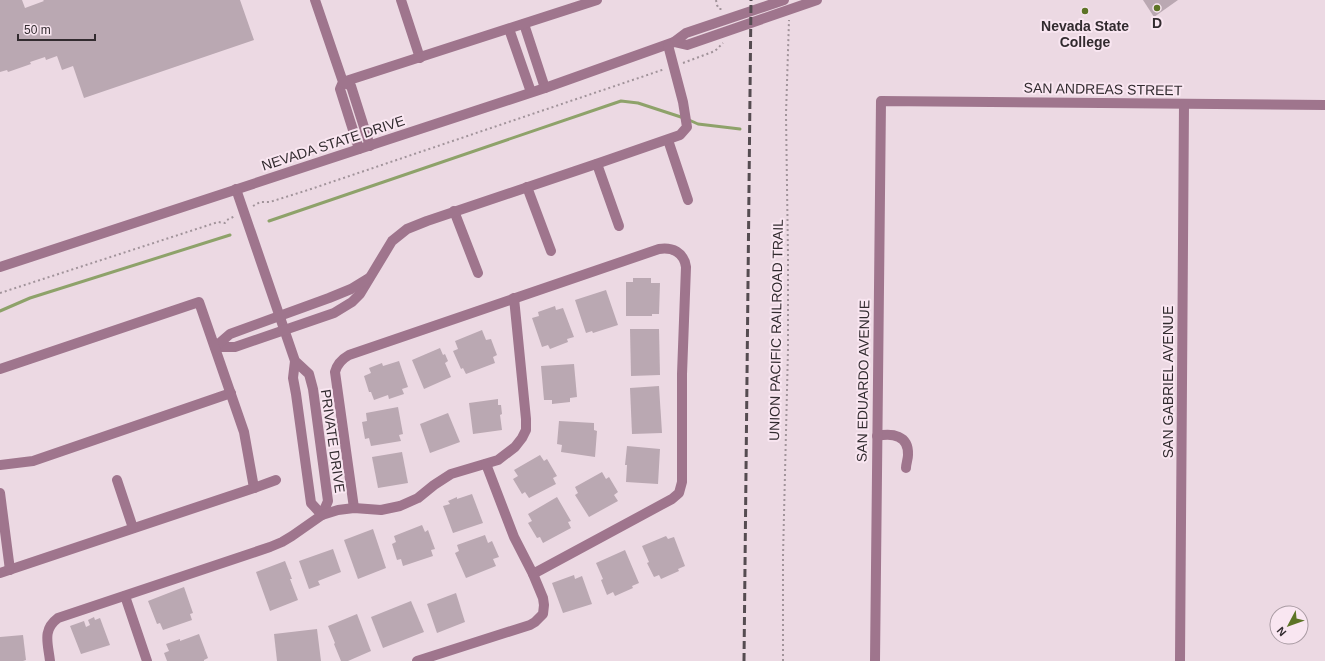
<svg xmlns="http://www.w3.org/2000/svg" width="1325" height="661" viewBox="0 0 1325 661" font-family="Helvetica,sans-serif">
<rect width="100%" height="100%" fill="#ecd9e3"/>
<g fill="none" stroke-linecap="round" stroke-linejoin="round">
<!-- stream -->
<g stroke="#8ea26a" stroke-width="3">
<path d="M689 120 698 124 740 129"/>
<path d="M269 221 621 101 638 103 684 118"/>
<path d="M0 311 30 298 230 235"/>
</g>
</g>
<!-- building -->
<g fill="#baa8b2">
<path d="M0 0H22L25 8 44 1 43 0H240L254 40 84 98 73 66 62 70 57 56 46 60 45 57 30 62 31 64 8 72 7 70 0 72Z"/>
<path d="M1143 0H1178L1154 17Z"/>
<path d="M633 278H651V283H660L659 314H652V316H626V282H633Z"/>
<path d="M606 290 618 325 593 333 592 331 586 333 575 300Z"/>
<path d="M555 306 556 310 563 308 574 337 567 339 568 342 550 349 548 345 542 347 532 318 539 316 538 312Z"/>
<path d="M630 329H659L660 375 631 376Z"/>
<path d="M482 330 486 340 491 339 497 355 493 357 495 363 466 374 463 368 461 369 453 351 458 349 455 341Z"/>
<path d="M440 348 443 355 445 354 448 361 445 363 451 377 424 389 412 360Z"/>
<path d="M399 361 408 387 402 389 404 394 389 399 388 395 374 400 371 392H369L364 376 371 373 369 368 382 363 383 366Z"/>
<path d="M574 364 577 397 570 398V402L552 404V400H544L541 366Z"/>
<path d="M659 386 662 433 632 434 630 388Z"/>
<path d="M498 399V405H501L502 414 500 415 502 430 473 434 469 403Z"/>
<path d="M398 407 403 434 399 435 401 441 371 446 369 438 365 439 362 422 367 421 366 413Z"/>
<path d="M448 413 460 442 430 453 420 424Z"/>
<path d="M559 421 594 423V430L597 431 595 457 561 452 562 445 557 444Z"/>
<path d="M627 446 660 449 658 484 626 482 627 465H625Z"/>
<path d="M402 452 408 483 378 488 372 457Z"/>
<path d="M540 455 544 461 547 459 557 476 553 478 556 484 529 498 525 492 522 494 513 479 518 476 514 470Z"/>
<path d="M602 472 606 479 609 477 618 492 614 495 618 501 589 517 575 495 578 493 575 487Z"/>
<path d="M472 494 483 523 453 533 443 506 450 504 448 501 457 497V499Z"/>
<path d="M557 497 571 521 568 522 571 528 543 543 540 537 537 538 528 523 532 521 528 514Z"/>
<path d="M422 525 425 532 428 530 435 549 431 550 433 556 403 566 401 559 397 560 392 544 396 542 394 536Z"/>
<path d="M373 529 386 568 358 579 344 540Z"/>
<path d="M485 535 488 543 492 541 499 557 493 559 496 566 466 578 455 553 459 551 457 545Z"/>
<path d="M666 536 668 539 674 537 685 566 678 569 679 571 661 579 659 575 654 577 647 563 649 562 642 546Z"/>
<path d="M333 549 341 572 318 581 320 585 309 589 299 561Z"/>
<path d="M625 550 639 583 632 586 633 588 615 596 613 592 607 595 601 580 603 579 596 563Z"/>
<path d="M285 561 292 579H290L298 600 270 611 256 572Z"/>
<path d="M574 575 575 579 582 576 592 604 563 613 552 583Z"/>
<path d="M184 587 193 613 190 614 192 620 163 630 160 623 157 624 148 601Z"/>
<path d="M456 593 465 622 437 633 427 604Z"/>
<path d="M411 601 424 632 383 648 371 617Z"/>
<path d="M357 614 371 651 348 661H341L334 644 335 643 328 626Z"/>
<path d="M94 617 95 620 100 618 110 645 81 654 70 626 84 621 86 627 90 625 88 620Z"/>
<path d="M317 629 321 661H277L274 634Z"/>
<path d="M199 634 208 658 204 660V661H167L164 653 169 651 166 644 180 639V641Z"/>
<path d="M23 635 26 660 23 661H0V637Z"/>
</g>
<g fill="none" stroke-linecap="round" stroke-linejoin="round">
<!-- path -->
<g stroke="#a1939a" stroke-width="2" stroke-dasharray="2 3" stroke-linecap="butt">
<path d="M716 0 717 5 719 9H724"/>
<path d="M683 63 715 51 723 43"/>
<path d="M253 206 260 202H270L311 189 665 69"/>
<path d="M0 293 215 223 218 222 225 223 227 220 235 216"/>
<path d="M783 661V556L788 349V257L786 114 789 20"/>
</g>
<!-- minor -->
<g stroke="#9f758d" stroke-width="10">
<path d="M315 0 343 82 340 89 359 149"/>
<path d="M401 0 420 58"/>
<path d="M524 24 545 88"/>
<path d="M509 29 531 92"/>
<path d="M674 42 687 45 817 0"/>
<path d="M343 82 597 0"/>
<path d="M343 82 351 86 370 146"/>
<path d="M668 140 688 200"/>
<path d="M597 164 619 226"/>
<path d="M527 187 551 251"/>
<path d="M236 189 295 361 293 378 296 394 311 503 322 515 328 501 313 389 309 374 295 361"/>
<path d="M454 211 478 273"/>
<path d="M0 267 545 88 674 42 686 33 784 0"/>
<path d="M215 347H235L334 313 352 302 360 294 392 241 407 229 427 221 602 162 680 135 687 127 683 102 668 45"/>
<path d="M215 347 230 334 329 298 351 289 369 278"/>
<path d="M0 369 199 302 244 432 254 488 0 573"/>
<path d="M877 436C892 433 909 435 908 455 908 459 906 464 906 468"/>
<path d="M0 465 33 461 231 393"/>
<path d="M117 480 133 528"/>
<path d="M254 488 276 480"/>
<path d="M0 493 10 570"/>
<path d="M354 508 335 372C337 364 342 359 349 355L659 249C672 247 684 252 686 267L682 374V482L679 493 672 499 533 574"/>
<path d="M125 596 147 661"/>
<path d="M50 661C48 643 42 630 58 618L270 547 282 542 292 536 322 515 338 510 354 508 381 510 400 506 418 498 434 485 451 474 498 460 515 447 522 438 526 430V419L514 298"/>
<path d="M417 661 530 625 535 622 543 614 544 605 543 598 533 574 514 537 486 464"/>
<path d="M875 661 881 101 1325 105"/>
<path d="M1180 661 1184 104"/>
</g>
<!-- rail -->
<path stroke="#554c51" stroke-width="3" stroke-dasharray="8 4" stroke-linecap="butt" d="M744 661 751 0"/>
</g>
<!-- markers -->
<g fill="#5d7426" stroke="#f9e6f1" stroke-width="1.5">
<circle cx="1157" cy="8" r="4"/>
<circle cx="1085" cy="11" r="4"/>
</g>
<g text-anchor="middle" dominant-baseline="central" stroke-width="4" stroke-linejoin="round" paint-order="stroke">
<!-- poi labels -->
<g font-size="14" font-weight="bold" fill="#322b2f" stroke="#f9e6f1">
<text x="1157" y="23">D</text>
<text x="1085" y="26">Nevada State<tspan x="1085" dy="16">College</tspan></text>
</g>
<!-- street labels -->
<g font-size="14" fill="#322b2f" stroke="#f9e6f1">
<text transform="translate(1103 89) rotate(1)">SAN ANDREAS STREET</text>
<text transform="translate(333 143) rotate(-18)">NEVADA STATE DRIVE</text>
<text transform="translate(776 330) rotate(-89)">UNION PACIFIC RAILROAD TRAIL</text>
<text transform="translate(863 381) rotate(-89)">SAN EDUARDO AVENUE</text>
<text transform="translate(1168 382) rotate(-90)">SAN GABRIEL AVENUE</text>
<text transform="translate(333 441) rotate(82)">PRIVATE DRIVE</text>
</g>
</g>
<!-- north arrow -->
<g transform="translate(1289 625) rotate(229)"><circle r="19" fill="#f9e6f1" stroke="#a99ba3"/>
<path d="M0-3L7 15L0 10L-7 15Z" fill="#5d7426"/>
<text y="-6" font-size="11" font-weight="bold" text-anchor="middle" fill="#322b2f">N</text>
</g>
<!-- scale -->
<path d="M18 34v6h77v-6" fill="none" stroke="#322b2f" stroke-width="2"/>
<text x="24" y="34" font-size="12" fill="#322b2f" stroke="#f9e6f1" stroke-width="3" paint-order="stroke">50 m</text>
</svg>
